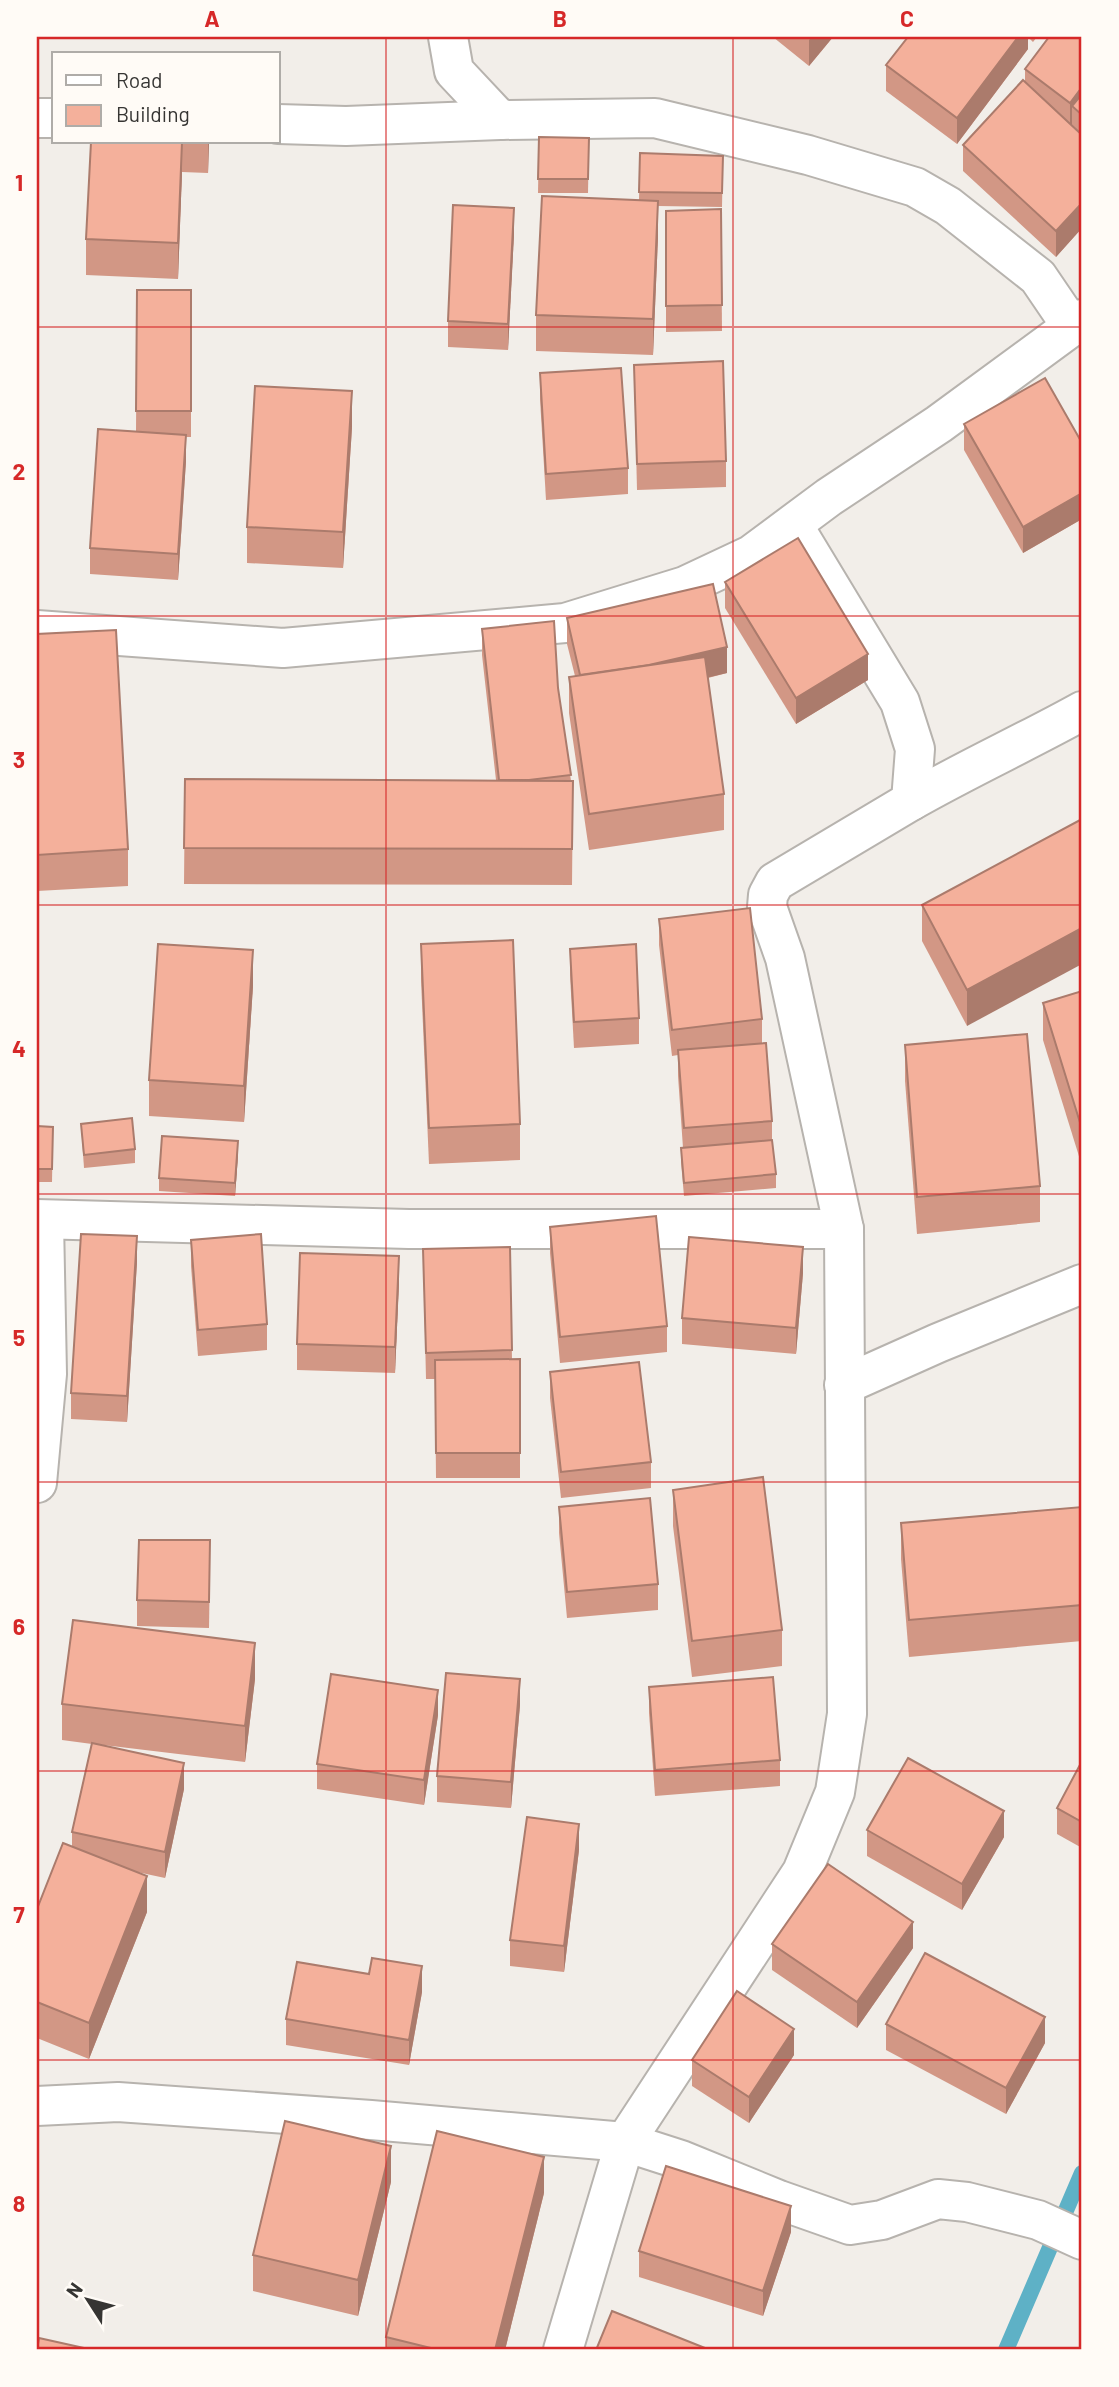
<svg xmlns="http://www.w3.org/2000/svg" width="1119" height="2387" viewBox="0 0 1119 2387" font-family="Barlow,sans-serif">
<rect width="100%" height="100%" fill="#f2eee9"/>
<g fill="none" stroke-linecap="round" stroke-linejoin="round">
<!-- stream -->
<path stroke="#5eb1c6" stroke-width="16" d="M1006 2350 1082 2173"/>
<defs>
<g id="street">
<path d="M448 37 454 71 500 120"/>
<path d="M37 118H54"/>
<path d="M278 124 346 126 500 120 655 118 808 155 915 187 948 206 1038 277 1072 327"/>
<path d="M37 630 283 648 565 623 685 586 751 555 829 497 939 424 1082 319"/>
<path d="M911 801C967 769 1026 742 1082 711"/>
<path d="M37 1219 409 1229H844"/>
<path d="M844 1385 938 1343 1082 1284"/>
<path d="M37 1483 47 1374 44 1221"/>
<path d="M37 2106 118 2102 371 2120 625 2142 681 2160 779 2200 850 2225 882 2220 938 2199 967 2202 1038 2220 1082 2240"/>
<path d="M563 2350 625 2142 802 1872 835 1792 847 1714 844 1229 785 958 767 907 768 895 775 882 911 801 915 749 900 702 793 525"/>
</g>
</defs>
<!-- street casing -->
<use href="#street" stroke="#b7b3ae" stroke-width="42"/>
<!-- street -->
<use href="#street" stroke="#fff" stroke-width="38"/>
</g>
<!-- wall -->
<g fill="#d29785">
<path d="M773 37H833L809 66Z"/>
<path d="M908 37H1037L1033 42 1028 37V49L957 144 886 91V65Z"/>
<path d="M1082 37V228L1056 257 963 171V145L1025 82V69Z"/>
<path d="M539 137 589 138 588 193H538Z"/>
<path d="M91 142H209L208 173 182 172 178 279 86 275V239Z"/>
<path d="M640 153 723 156 722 207 658 206V237L653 355 536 351V315L639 200Z"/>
<path d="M721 209 722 331 666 332V211Z"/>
<path d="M514 234 508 350 448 347V321Z"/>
<path d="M137 290H191V437H186V461L178 580 90 574V548L136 431Z"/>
<path d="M634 365 726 461V487L637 490Z"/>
<path d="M540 373 628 468V494L546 500 540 399Z"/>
<path d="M964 424 1082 443V519L1023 553 964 450Z"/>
<path d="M352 427 343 568 247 563V527Z"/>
<path d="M725 582 868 680 796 724 725 608Z"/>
<path d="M567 618 727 673 708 678 724 794V830L589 850 569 713V677L575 676 567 644Z"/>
<path d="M482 629 558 688 571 781H573L572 885 184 884 185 779 496 780 482 655Z"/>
<path d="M37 634 128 849V886L37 891Z"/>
<path d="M1082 819 967 1026 922 941V905Z"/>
<path d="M659 919 762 1019V1044L772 1121V1140L776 1174V1188L684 1196 681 1162V1148H683L678 1076V1055L672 1056 659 945Z"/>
<path d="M421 944 520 1124V1160L429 1164 421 980Z"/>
<path d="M570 949 639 1018V1044L574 1048 570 975Z"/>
<path d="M253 986 244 1122 149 1116V1080Z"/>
<path d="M1082 991V1166L1043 1040V1003Z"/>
<path d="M905 1045 1040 1186V1222L917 1234 905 1081Z"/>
<path d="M81 1124 135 1149V1163L84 1168Z"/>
<path d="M37 1126 53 1127 52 1182H37Z"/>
<path d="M238 1155 235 1196 159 1191V1178Z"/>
<path d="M550 1227 667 1326V1352L560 1363 550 1253Z"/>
<path d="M191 1240 267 1324V1350L198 1356 191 1266Z"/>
<path d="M510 1247 512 1359H520V1478H436L435 1379H426L423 1249Z"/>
<path d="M137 1262 127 1422 71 1419V1393Z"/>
<path d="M803 1273 796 1354 682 1344V1318Z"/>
<path d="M399 1282 395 1373 297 1370V1344Z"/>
<path d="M550 1372 651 1462V1488L561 1498 550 1398Z"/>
<path d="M673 1490 782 1630V1666L692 1677 673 1526Z"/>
<path d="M559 1507 658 1584V1610L567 1618 559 1533Z"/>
<path d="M1082 1507V1641L909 1657 901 1559V1523Z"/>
<path d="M210 1566 209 1628 137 1626V1600Z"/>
<path d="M255 1679 245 1762 95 1744 184 1789 165 1878 137 1872 147 1912 89 2059 37 2038V1909L72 1847V1832L92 1744 62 1740V1704Z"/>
<path d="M649 1687 780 1760V1786L655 1796 649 1713Z"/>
<path d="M520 1705 511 1808 437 1802V1776Z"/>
<path d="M438 1715 424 1805 317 1789V1764Z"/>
<path d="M1082 1761V1848L1057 1834V1808Z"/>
<path d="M867 1830 1004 1837 962 1910 867 1856Z"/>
<path d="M579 1850 564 1972 510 1966V1940Z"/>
<path d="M772 1944 913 1948 857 2028 772 1970Z"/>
<path d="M422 1992 409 2065 286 2045V2019Z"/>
<path d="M886 2024 1045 2043 1006 2114 886 2050Z"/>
<path d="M794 2055 749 2123 692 2086V2060Z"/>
<path d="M391 2182 358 2316 253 2291V2255Z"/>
<path d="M544 2193 505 2350H386V2337Z"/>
<path d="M791 2232 763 2316 639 2277V2251Z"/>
</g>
<!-- shaded-wall -->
<g fill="#ab7b6c">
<path d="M812 37H833L809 66V40Z"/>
<path d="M1018 37H1028V49L957 144V118Z"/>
<path d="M1082 87V113L1072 106V126L1070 129V103Z"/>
<path d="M182 142V172L178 279V243Z"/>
<path d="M208 142H209L208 173Z"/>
<path d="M658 201V237L653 355V319Z"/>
<path d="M1082 203V228L1056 257V231Z"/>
<path d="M514 208V234L508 350V324Z"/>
<path d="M352 391V427L343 568V532Z"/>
<path d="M186 435V461L178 580V554Z"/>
<path d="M1082 493V519L1023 553V527Z"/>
<path d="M727 647V673L582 707V681Z"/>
<path d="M868 654V680L796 724V698Z"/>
<path d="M1082 928V964L967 1026V990Z"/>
<path d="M253 950V986L244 1122V1086Z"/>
<path d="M238 1141V1155L235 1196V1183Z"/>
<path d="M137 1236V1262L127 1422V1396Z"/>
<path d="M803 1247V1273L796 1354V1328Z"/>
<path d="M399 1256V1282L395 1373V1347Z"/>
<path d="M255 1643V1679L245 1762V1726Z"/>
<path d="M520 1679V1705L511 1808V1782Z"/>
<path d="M438 1690V1715L424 1805V1780Z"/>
<path d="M184 1763V1789L165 1878V1852Z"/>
<path d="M1004 1811V1837L962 1910V1884Z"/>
<path d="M579 1824V1850L564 1972V1946Z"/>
<path d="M147 1876V1912L89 2059V2023Z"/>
<path d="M913 1922V1948L857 2028V2002Z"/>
<path d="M422 1966V1992L409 2065V2040Z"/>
<path d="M1045 2017V2043L1006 2114V2088Z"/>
<path d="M794 2029V2055L749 2123V2097Z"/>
<path d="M391 2146V2182L358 2316V2280Z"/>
<path d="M544 2157V2193L505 2350H495Z"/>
<path d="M791 2206V2232L763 2316V2291Z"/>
</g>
<!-- building -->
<g fill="#f4b09b" stroke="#ab7b6c" stroke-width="2">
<path d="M908 37H1018L957 118 886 65Z"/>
<path d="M1049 37H1082V87L1070 103 1025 69Z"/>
<path d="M1023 80 1082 135V203L1056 231 963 145Z"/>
<path d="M1082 94V115L1072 106Z"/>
<path d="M539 137 589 138 588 179H538Z"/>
<path d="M91 142H182L178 243 86 239Z"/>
<path d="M640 153 723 156 722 193 639 192Z"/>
<path d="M542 196 658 201 653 319 536 315Z"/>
<path d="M453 205 514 208 508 324 448 321Z"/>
<path d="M721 209 722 305 666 306V211Z"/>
<path d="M137 290H191V411H136Z"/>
<path d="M723 361 726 461 637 464 634 365Z"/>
<path d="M621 368 628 468 546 474 540 373Z"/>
<path d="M1045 378 1082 443V493L1023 527 964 424Z"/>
<path d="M255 386 352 391 343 532 247 527Z"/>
<path d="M98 429 186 435 178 554 90 548Z"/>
<path d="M798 538 868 654 796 698 725 582Z"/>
<path d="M713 584 727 647 649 665 580 675 567 618Z"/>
<path d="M554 621 558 688 571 775 529 780H499L482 629Z"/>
<path d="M116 630 128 849 37 855V634Z"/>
<path d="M705 657 724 794 589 814 569 677Z"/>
<path d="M185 779 573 781 572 849 184 848Z"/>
<path d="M1082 819V928L967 990 922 905Z"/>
<path d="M750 908 762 1019 672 1030 659 919Z"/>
<path d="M513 940 520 1124 429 1128 421 944Z"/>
<path d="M158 944 253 950 244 1086 149 1080Z"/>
<path d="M636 944 639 1018 574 1022 570 949Z"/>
<path d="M1082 991V1129L1043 1003Z"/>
<path d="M1027 1034 1040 1186 917 1197 905 1045Z"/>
<path d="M766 1043 772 1121 684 1128 678 1050Z"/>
<path d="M132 1118 135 1149 84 1155 81 1124Z"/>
<path d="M37 1126 53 1127 52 1169H37Z"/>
<path d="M162 1136 238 1141 235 1183 159 1178Z"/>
<path d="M772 1140 776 1174 684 1183 681 1148Z"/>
<path d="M656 1216 667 1326 560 1337 550 1227Z"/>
<path d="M81 1234 137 1236 127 1396 71 1393Z"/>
<path d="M261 1234 267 1324 198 1330 191 1240Z"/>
<path d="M689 1237 803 1247 796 1328 682 1318Z"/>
<path d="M510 1247 512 1350 426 1353 423 1249Z"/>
<path d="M300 1253 399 1256 395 1347 297 1344Z"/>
<path d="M520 1359V1453H436L435 1360Z"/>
<path d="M639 1362 651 1462 561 1472 550 1372Z"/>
<path d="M763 1477 782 1630 692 1641 673 1490Z"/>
<path d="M650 1498 658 1584 567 1592 559 1507Z"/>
<path d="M1082 1507V1605L909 1620 901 1523Z"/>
<path d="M139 1540H210L209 1602 137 1600Z"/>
<path d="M73 1620 255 1643 245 1726 62 1704Z"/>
<path d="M446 1673 520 1679 511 1782 437 1776Z"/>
<path d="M331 1674 438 1690 424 1780 317 1764Z"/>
<path d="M773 1677 780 1760 655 1770 649 1687Z"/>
<path d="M92 1743 184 1763 165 1852 72 1832Z"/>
<path d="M908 1758 1004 1811 962 1884 867 1830Z"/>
<path d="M1082 1761V1822L1057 1808Z"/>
<path d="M527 1817 579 1824 564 1946 510 1940Z"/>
<path d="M63 1843 147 1876 89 2023 37 2002V1909Z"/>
<path d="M828 1864 913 1922 857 2002 772 1944Z"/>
<path d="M925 1953 1045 2017 1006 2088 886 2024Z"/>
<path d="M372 1958 422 1966 409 2040 286 2019 297 1962 369 1974Z"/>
<path d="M737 1991 794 2029 749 2097 692 2060Z"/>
<path d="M285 2121 391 2146 358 2280 253 2255Z"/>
<path d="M437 2131 544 2157 495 2350H439L386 2337Z"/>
<path d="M666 2166 791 2206 763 2291 639 2251Z"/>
<path d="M612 2311 710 2350H596Z"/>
<path d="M39 2338 93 2350H37Z"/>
</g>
<!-- grid -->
<path fill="none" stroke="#d62828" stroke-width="2" stroke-opacity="0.55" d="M386 37V2350M733 37V2350M37 327H1082M37 616H1082M37 905H1082M37 1194H1082M37 1482H1082M37 1771H1082M37 2060H1082"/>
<!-- border -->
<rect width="1119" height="2387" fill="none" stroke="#fffbf6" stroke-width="77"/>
<!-- legend -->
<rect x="52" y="52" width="228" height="91" fill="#fffbf6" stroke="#afaca8" stroke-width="2"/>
<rect x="66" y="75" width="35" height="10" fill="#ffffff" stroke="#afaca8" stroke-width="2"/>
<text x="116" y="88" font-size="21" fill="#363533">Road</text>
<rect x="66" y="105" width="35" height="21" fill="#f4b09b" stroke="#afaca8" stroke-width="2"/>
<text x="116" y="122" font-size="21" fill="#363533">Building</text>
<!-- north arrow -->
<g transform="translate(88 2300) rotate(306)" stroke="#fffbf6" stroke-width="5" paint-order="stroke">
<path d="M0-5L12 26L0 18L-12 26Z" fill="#363533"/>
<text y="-10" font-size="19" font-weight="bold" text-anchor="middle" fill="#363533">N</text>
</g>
<rect x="38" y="38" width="1042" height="2310" fill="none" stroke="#d62828" stroke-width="2.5"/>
<g font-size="23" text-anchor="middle" font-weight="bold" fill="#d62828">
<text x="212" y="27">A</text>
<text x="560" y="27">B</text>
<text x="907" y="27">C</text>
<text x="19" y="191">1</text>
<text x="19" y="480">2</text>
<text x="19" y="768">3</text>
<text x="19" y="1057">4</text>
<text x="19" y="1346">5</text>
<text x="19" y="1635">6</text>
<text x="19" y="1923">7</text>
<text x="19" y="2212">8</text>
</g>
</svg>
